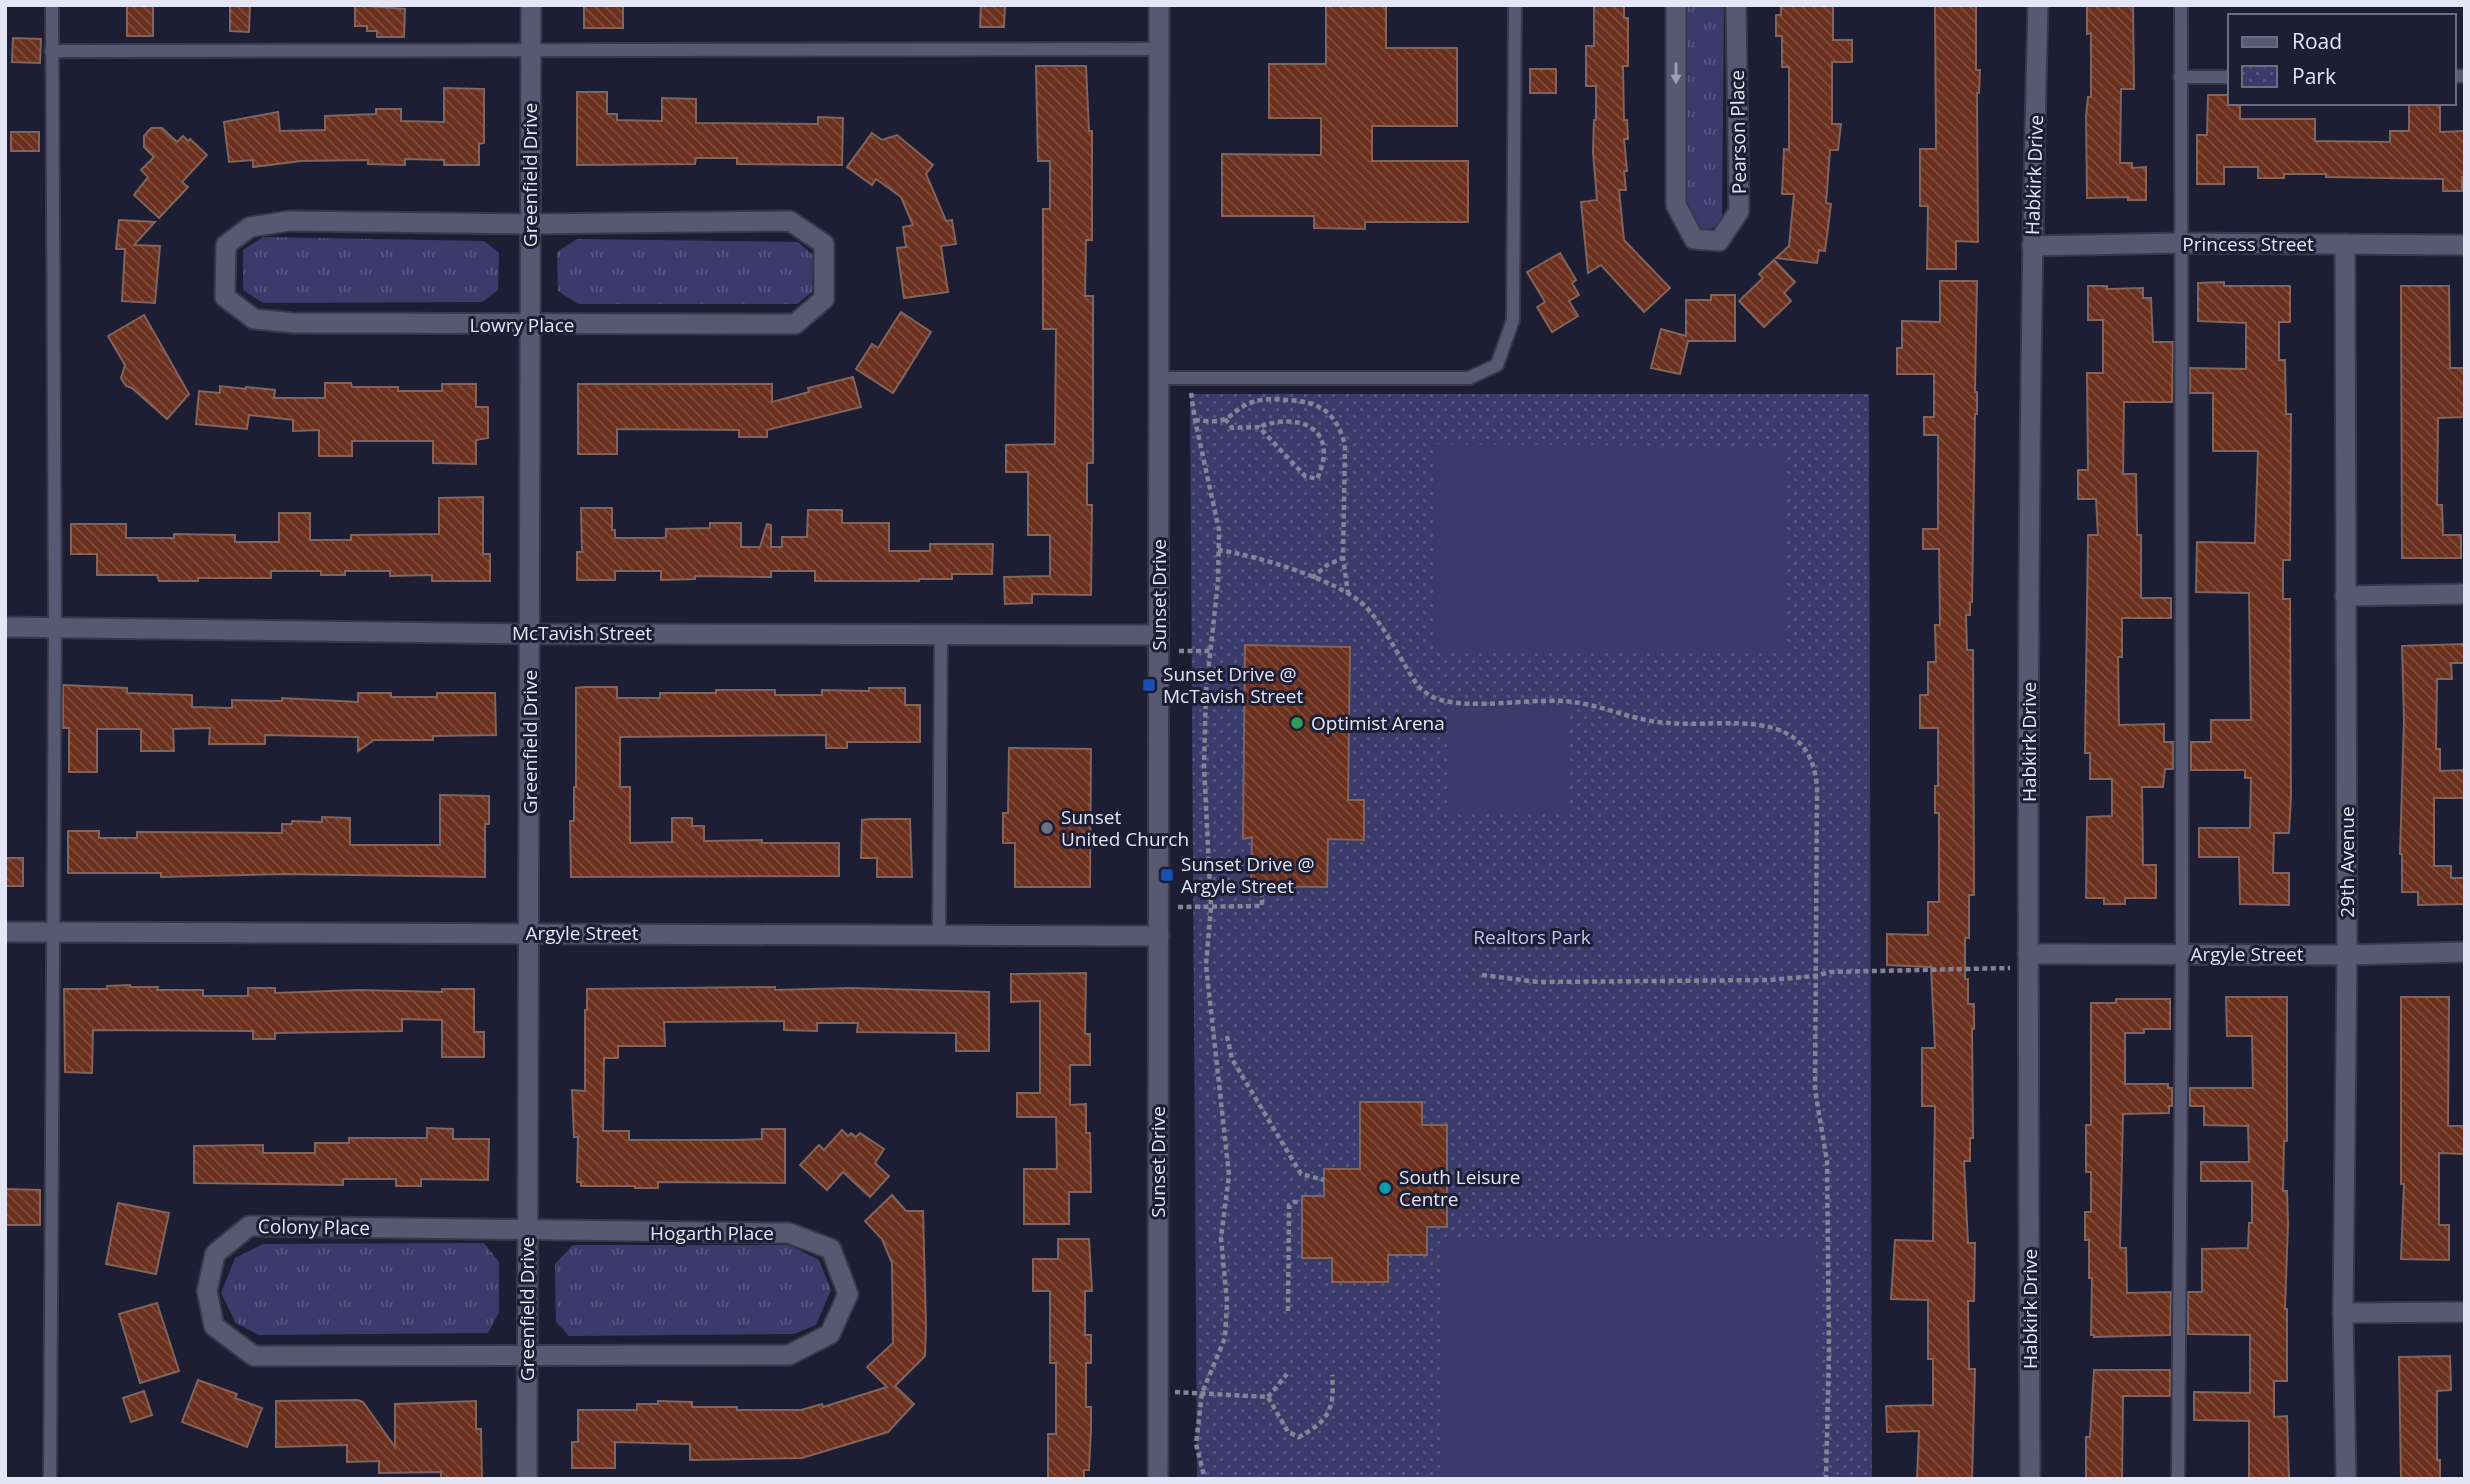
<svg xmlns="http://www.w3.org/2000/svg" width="2470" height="1484" viewBox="0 0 2470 1484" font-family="'Open Sans',sans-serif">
<defs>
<pattern id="grass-tufts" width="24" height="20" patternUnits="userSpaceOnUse" patternTransform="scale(1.75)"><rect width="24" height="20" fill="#3b3b6b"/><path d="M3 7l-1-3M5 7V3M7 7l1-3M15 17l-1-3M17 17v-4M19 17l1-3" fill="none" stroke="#575781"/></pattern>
<pattern id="park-dots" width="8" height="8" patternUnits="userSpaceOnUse" patternTransform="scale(1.75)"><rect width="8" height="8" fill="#3b3b6b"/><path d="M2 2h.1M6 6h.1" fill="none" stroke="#575781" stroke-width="1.8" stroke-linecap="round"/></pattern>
<pattern id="building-back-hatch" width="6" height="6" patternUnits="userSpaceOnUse" patternTransform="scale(1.75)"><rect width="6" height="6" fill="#6b301e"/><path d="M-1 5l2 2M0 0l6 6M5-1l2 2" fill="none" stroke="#804e3f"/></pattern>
</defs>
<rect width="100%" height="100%" fill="#1d1d33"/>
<!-- grass -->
<g fill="url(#grass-tufts)">
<path d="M1687 5H1724L1722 219C1714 230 1706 232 1693 226L1687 214Z"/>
<path d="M263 237 484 241 499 253 498 290 482 302 263 303 243 290V250Z"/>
<path d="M577 239 798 242 813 255 812 292 797 304H578L558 291 557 252Z"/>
<path d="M484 1243 499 1262V1312L488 1333 259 1335 236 1323 221 1293 235 1258 263 1244Z"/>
<path d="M573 1245H789L819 1260 831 1290 816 1325 794 1334 569 1336 556 1322 555 1264Z"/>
</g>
<!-- park -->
<path fill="url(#park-dots)" d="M1190 394H1869L1872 1479H1197Z"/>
<!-- pitch -->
<g fill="#3b3b6b">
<path d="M1436 444 1785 447 1783 652 1434 649Z"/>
<path d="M1566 708 1568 812 1449 814 1448 710Z"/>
<path d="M1816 1239 1817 1479H1443V1240Z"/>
</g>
<!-- building -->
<g fill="url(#building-back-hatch)" stroke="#81645b" stroke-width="2">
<rect x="127" y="5" width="26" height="31"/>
<path d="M230 5H250L249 32 230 31Z"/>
<path d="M355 5 405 9 404 37H377V31H367V26H355Z"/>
<rect x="584" y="5" width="39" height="23"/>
<path d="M981 5H1005L1004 27H980Z"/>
<path d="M1326 5H1386V48H1457V126H1372V161H1468V222H1365V229L1314 228V216H1222V154L1321 155V118H1269V64H1326Z"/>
<path d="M1594 5H1624V18H1628V66H1623L1624 120H1627L1628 139H1624L1627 171H1624L1626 190H1619L1624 240 1670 288 1644 312 1601 265 1588 273 1581 202 1597 200 1593 152 1594 120H1596V86H1586V46H1594Z"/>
<path d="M1781 5H1833V40H1852V62H1832V124H1841L1838 150H1830L1826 203 1831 204 1825 251 1819 250 1817 263 1776 258 1789 246 1794 194H1782L1784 149 1789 150V67H1782V36H1776V15H1781Z"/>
<path d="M1935 5H1976V70H1980L1979 93H1977L1978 242 1956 241V269H1927L1928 206H1920V149H1936Z"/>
<path d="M2087 5H2133L2134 89H2121L2120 163H2132V168L2146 167V200H2128V197L2087 198 2086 116 2088 97H2091V33L2087 34Z"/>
<path d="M13 38 41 39 40 63 12 62Z"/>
<path d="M1036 66H1086L1089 131H1092V240H1086L1085 296H1093V463H1087V505H1092L1091 595 1032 594V603L1005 604 1004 577 1050 576V535H1028V472H1006V445L1055 444 1056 329H1043V209H1050V161H1038Z"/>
<rect x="1530" y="69" width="26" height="24"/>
<path d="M444 88 484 89V143L479 144V165H444V160L405 159V165L368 164V160L301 161 253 167V160L229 162 224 122 278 112 280 131 325 130V116L376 114V109H401V121L444 122Z"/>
<path d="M577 92H607V114H617V120L662 121V98L696 99V123L818 124V117L843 118 842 165 737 164V158H696L695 164 577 165Z"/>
<path d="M2208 95H2230V103H2240V119H2315V141L2390 142V131H2409V103H2440V132L2465 131V177H2462V191H2443V179L2326 177V174H2284V178H2258V167H2224V184H2197V135H2207Z"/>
<path d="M151 128H162L177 142 183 136 188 141 190 139 207 155 182 182 188 187 159 218 134 195 148 177 141 170 154 157 144 147V136Z"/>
<rect x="11" y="132" width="28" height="19"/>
<path d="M872 133 882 140 897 135 933 165 926 174 946 221 952 220 956 244 941 246 948 292 904 298 897 248 906 247 903 227 913 225 901 197 876 179 872 185 847 167Z"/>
<path d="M119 220 155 222 134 245 160 246 155 303 122 301 125 249H116Z"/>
<path d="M1560 253 1576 280 1572 283 1579 295 1569 301 1578 316 1552 332 1537 307 1545 302 1527 272Z"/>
<path d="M1774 260 1795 282 1784 293 1791 301 1764 327 1739 301 1763 278 1759 274Z"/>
<path d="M1940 281H1977L1975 392H1977V414H1975L1972 602H1970V615H1966L1967 650H1973L1974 895H1969V938H1965V979H1968V1004H1974V1029H1972L1973 1138H1970V1161H1964L1968 1243H1975L1974 1301H1968L1969 1369H1975L1972 1479H1917L1919 1431 1887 1432 1886 1406 1933 1405V1359H1928V1300L1891 1299 1895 1240 1933 1241 1935 1106H1922V1048H1935L1931 967 1887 965V934L1928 935V902H1939V813H1935V786H1938V728H1920V695H1928V662H1936L1935 625H1940L1939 549H1923V529H1938V435H1924V417H1934V374H1897V348H1902V321L1940 322Z"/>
<path d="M2224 282V286H2290V322H2279V360H2285L2286 414H2291L2290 560H2283V599H2290L2291 796 2289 833H2274L2273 873H2289V905L2240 904 2239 857H2199V828H2250L2251 778H2245V770H2191V742H2211V720H2251L2249 593 2196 592 2197 542 2255 543 2258 451H2213V393H2190V368L2246 369V323L2198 321V283Z"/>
<path d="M2088 286H2107V289L2143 288V298H2151L2153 342H2173L2172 402H2124L2123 474H2136L2137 535H2141V598H2171V618H2122V657H2118L2119 725 2164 724V742H2173V769H2165L2163 787H2142L2143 865H2156V898H2125V904H2104V898H2086L2087 817 2112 816V779H2090V753H2085L2088 535H2098L2096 499H2078V470H2088L2087 373H2103V320H2088Z"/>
<path d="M2401 286H2449L2450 368H2465V417L2438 418 2437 505H2442L2443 535H2461V558H2402Z"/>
<path d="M1711 295H1735V341H1688L1680 374 1651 368 1661 329 1686 336V300H1711Z"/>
<path d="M901 312 931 332 893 393 856 369 872 344 878 348Z"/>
<path d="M144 315 189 394 167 419 132 388 126 386 121 378 125 365 108 336Z"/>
<path d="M853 377 861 407 767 430V437H739V430L617 429V454H578V384H772V402L809 392 808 388Z"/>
<path d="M325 383H351L352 387H398V391H442V384H476V407H488V438L476 440V464L433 463V441H352V456H319V430L293 431V420L249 415 247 429 196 424 199 391 220 393V386L246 389V387L275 390 274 398H325Z"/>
<path d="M483 497V554H490V581H432V575L390 576V571H345V575H321V571H271V578H198V581H159L157 575H97V554H71V524H126V538H174V534L235 535V542H279V513H310V540H351V535L439 534V498Z"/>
<path d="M581 508H612V530H615V538H663L666 537V529L710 528V523H741V547H760L767 524 771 525V547H782V537H807L808 510H842V523H889V551H930V544H993L992 574H952V579H919V581H815V571H771V577L695 576V579L661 580V571H615V580H577V552H582Z"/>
<path d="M2465 644V663H2451L2452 679H2437L2436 749H2440V771L2465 770V798H2434V866H2451V878H2465V904L2418 905V892H2402V854H2400L2404 720 2402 646Z"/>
<path d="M1245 645 1350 647 1348 800H1364V840L1328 839 1327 887 1251 886 1252 837 1243 839Z"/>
<path d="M63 685 127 688V693L192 695V707L232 708V700L282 701V698L358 702V693H391V697H437V693H495L496 735 433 736V740H374L358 751V737L265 735V744H209L210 728 173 729 174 751H141V729H97V772H69V728H63Z"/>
<path d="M584 687H617V698H660V693H716V690H775V695H822V690L869 691V688H905V705H920V742H847V748H826V735L620 737V787H630V843L672 842V818H692V826H704V841L762 840V843H839V876L571 877 570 821H574V787H576V688Z"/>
<path d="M1009 748 1091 749 1090 887H1015V843H1003V813H1008Z"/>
<path d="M440 795 489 796V824H485V877L286 874 161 877V873H68V831H99V838H137V832L282 833V824H292V821L322 822V817L350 818V845H440Z"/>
<path d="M871 819H910L912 877H877V858H861L862 820Z"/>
<rect x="5" y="858" width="18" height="28"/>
<path d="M1086 973 1085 1034H1090V1065H1070V1105L1086 1104V1133H1090L1091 1192H1069V1224H1024V1169H1057L1056 1117H1017V1093H1040V1001L1011 1002V974Z"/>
<path d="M130 985V987H158L157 990H203V996H248V988H275V993L358 990 442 992V989H474V1032H484V1057H442V1020L402 1019V1031L275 1033V1039H253V1031L93 1030 92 1073 65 1072 64 989H107V986Z"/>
<path d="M775 987V990L850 988 989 992V1051H956V1033L857 1032 858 1023H817V1031L784 1030V1021L664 1022 665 1046H618V1058H604L603 1131H629V1140H735L762 1139V1129H785V1183L658 1182V1188H635V1186H581V1182H577L578 1137H574L572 1090 585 1091V1010H587V989Z"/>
<path d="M2226 997H2287V1141H2284L2283 1191H2287L2288 1224 2285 1309H2287V1381H2274V1417L2287 1416 2289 1479H2249V1421L2194 1420V1392L2250 1393V1335L2188 1334V1292H2202V1249L2248 1248 2249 1223H2252V1181H2201V1162H2249L2248 1126 2204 1125V1106H2190V1088H2253L2252 1036H2227Z"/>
<path d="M2401 997H2449L2448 1126H2465V1154L2439 1153V1225H2449V1260L2401 1259 2404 1184H2401Z"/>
<path d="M2116 999H2170V1029H2144V1033H2125V1084H2168V1088H2172V1106H2169V1113L2123 1114 2120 1248H2126L2127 1293 2171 1292 2170 1335 2094 1337V1335H2091L2092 1278H2089V1240H2085V1212H2091V1172H2086V1125H2091V1003H2116Z"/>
<path d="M1360 1102H1422V1125H1447V1227H1427V1255H1388V1282H1332V1258H1302V1196H1324V1169H1360Z"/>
<path d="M427 1128 453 1129V1139H489L488 1180 421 1179V1186H396V1179H343V1185L194 1183V1146L263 1145V1153H315V1143H349V1138H427Z"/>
<path d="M842 1130 848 1136 851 1133 856 1137 860 1133 884 1149 875 1163 889 1176 870 1197 843 1172 827 1190 800 1165 819 1145 824 1150Z"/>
<path d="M6 1189 40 1190V1225H6Z"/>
<path d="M892 1195 906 1211H923L926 1327 925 1356 895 1386 914 1404 888 1432 802 1458 690 1460V1444L615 1442V1468H572V1442H578V1410H637V1404H658V1401L692 1402V1407H737V1410H801L822 1404 823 1407 887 1387 867 1367 893 1343 892 1263 882 1239 865 1221Z"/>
<path d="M118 1203 169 1213 156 1274 106 1264Z"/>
<path d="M1058 1239H1089L1092 1291H1085V1335H1091V1363H1086V1407H1091V1429L1089 1470H1084V1479H1048V1434H1056V1363H1050V1291H1033V1259H1058Z"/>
<path d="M157 1303 179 1371 140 1383 119 1314Z"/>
<path d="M2450 1356 2451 1390 2437 1391V1460H2440V1479H2401L2399 1357Z"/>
<path d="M2094 1370H2170V1396H2123L2122 1479H2086V1437H2090Z"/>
<path d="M198 1380 237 1394 235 1398 262 1408 247 1447 182 1422Z"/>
<path d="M144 1391 152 1415 131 1422 123 1398Z"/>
<path d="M358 1400 363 1402 395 1447V1404L476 1401V1429H481L482 1479H441V1472L379 1473V1461L347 1462V1445L276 1447V1401Z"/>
</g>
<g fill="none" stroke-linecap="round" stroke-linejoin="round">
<defs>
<g id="service">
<path d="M51 51 1159 49"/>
<path d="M2454 76H2465"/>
<path d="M2180 77H2230"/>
<path d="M1159 378H1469L1497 365 1513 320 1515 5"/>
<path d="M939 934 941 633"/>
<path d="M50 1479 55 627 52 5"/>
<path d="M2178 1479 2182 954 2181 5"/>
</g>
<g id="minor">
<path d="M1676 5V205L1694 239 1719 241 1739 211 1736 5"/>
<path d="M289 221 530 224 790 221 824 244V299L795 324 294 323 254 319 225 297 226 245 250 227Z"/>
<path d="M2345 244 2347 955 2343 1313 2346 1479"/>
<path d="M2032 246 2179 243 2465 245"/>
<path d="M2345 596 2465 594"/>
<path d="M5 627 530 634 1159 635"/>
<path d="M5 932 1159 936"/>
<path d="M2028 954 2347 955 2465 952"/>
<path d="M249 1226 789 1233 831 1249 848 1294 830 1334 789 1355 254 1356 214 1326 207 1291 215 1254Z"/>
<path d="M2343 1313 2465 1312"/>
<path d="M527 1479 531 5"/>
<path d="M2030 1479C2028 988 2025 496 2038 5"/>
</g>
<path id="tertiary" d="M1158 1479 1159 5"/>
</defs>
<!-- service casing -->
<use href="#service" stroke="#39384a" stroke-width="16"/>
<!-- minor casing -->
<use href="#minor" stroke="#39384a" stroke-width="23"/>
<!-- tertiary casing -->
<use href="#tertiary" stroke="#39384a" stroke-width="23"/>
<!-- path -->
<g stroke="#848497" stroke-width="4.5" stroke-dasharray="5 3.5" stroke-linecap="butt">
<path d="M1191 393 1195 420 1219 530 1218 582 1206 691 1204 766 1211 907 1206 965 1229 1175 1221 1238 1227 1302 1225 1338 1202 1393 1196 1444 1205 1479"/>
<path d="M1225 419 1232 428 1259 427 1305 476 1317 479C1340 430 1301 411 1259 427"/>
<path d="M1195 420C1205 421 1218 423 1227 418 1235 413 1241 406 1250 403 1262 398 1275 399 1287 400 1321 402 1336 412 1345 445L1343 558 1348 593"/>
<path d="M1218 550C1255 555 1338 580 1364 605 1385 626 1401 661 1418 686 1425 692 1432 698 1441 700 1477 709 1526 699 1563 701 1599 703 1632 721 1668 723 1726 728 1811 703 1817 788L1815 1090 1827 1161 1829 1352 1826 1479"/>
<path d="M1312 578 1327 565 1343 558"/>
<path d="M1179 651H1210"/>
<path d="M1178 907 1262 906V886"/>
<path d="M1482 975 1538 982 1770 980 1814 976 1830 972 2010 968"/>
<path d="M1227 1036 1232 1059 1301 1174 1324 1180"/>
<path d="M1288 1311 1289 1205 1294 1202H1302"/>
<path d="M1175 1392 1268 1397 1288 1432 1299 1437C1329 1421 1335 1408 1332 1375"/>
<path d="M1268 1397 1287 1374"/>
</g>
<!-- service -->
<use href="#service" stroke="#575972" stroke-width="12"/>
<!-- minor -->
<use href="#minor" stroke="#575972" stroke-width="19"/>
<!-- tertiary -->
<use href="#tertiary" stroke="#575972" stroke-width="19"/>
</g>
<!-- one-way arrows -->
<defs><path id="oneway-solid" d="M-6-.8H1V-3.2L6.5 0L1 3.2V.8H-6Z" transform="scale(1.75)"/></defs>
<use fill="#9ea0b4" href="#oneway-solid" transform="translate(1676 73) rotate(90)"/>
<!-- markers -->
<g fill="#1a4fb4" stroke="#1d1d33" stroke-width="2.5">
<rect x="1142" y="678" width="14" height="14" rx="3.5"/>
<rect x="1160" y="868" width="14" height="14" rx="3.5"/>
</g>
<circle fill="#2e9e5b" stroke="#1d1d33" stroke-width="2.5" cx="1297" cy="723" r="7"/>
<circle fill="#6b7280" stroke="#1d1d33" stroke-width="2.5" cx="1047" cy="828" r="7"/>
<circle fill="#0f9aa8" stroke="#1d1d33" stroke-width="2.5" cx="1385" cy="1188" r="7"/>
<g text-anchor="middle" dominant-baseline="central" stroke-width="6" stroke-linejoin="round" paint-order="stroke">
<!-- street labels -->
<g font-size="19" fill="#e5e6f5" stroke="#1d1d33">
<text transform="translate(1738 132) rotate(-91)">Pearson Place</text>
<text transform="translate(530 175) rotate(-90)">Greenfield Drive</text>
<text transform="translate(2034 175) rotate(-88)">Habkirk Drive</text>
<text x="2248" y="244">Princess Street</text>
<text x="522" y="325">Lowry Place</text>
<text transform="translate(1159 595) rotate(-90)">Sunset Drive</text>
<text x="582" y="633">McTavish Street</text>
<text transform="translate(530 742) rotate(-90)">Greenfield Drive</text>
<text transform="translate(2029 742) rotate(-90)">Habkirk Drive</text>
<text transform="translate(2347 862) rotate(-90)">29th Avenue</text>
<text x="582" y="933">Argyle Street</text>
<text x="2247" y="954">Argyle Street</text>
<text transform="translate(1158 1162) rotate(-90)">Sunset Drive</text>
<text transform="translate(314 1227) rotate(1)">Colony Place</text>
<text x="712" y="1233">Hogarth Place</text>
<text transform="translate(527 1309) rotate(-90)">Greenfield Drive</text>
<text transform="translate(2030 1309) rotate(-90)">Habkirk Drive</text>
</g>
<!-- poi labels -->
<g font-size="19" fill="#e5e6f5" stroke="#1d1d33" text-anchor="start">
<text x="1163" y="674">Sunset Drive @<tspan x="1163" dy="22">McTavish Street</tspan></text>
<text x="1311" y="723">Optimist Arena</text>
<text x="1061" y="817">Sunset<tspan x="1061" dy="22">United Church</tspan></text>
<text x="1181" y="864">Sunset Drive @<tspan x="1181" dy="22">Argyle Street</tspan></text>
<text x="1399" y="1177">South Leisure<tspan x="1399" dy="22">Centre</tspan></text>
</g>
<!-- park labels -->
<g font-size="19" fill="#c0c3f6" stroke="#1d1d33">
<text x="1532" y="937">Realtors Park</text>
</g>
</g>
<!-- border -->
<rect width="2470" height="1484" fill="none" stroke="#e5e6f5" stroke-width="14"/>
<!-- legend -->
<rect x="2228" y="14" width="228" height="91" fill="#1d1d33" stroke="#6d6d81" stroke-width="2"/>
<rect x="2242" y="37" width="35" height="10" fill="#575972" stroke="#6d6d81" stroke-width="2"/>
<text x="2292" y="49" font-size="21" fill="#e5e6f5">Road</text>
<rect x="2242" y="66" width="35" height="21" fill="url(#park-dots)" stroke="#6d6d81" stroke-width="2"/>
<text x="2292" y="84" font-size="21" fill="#e5e6f5">Park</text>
</svg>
